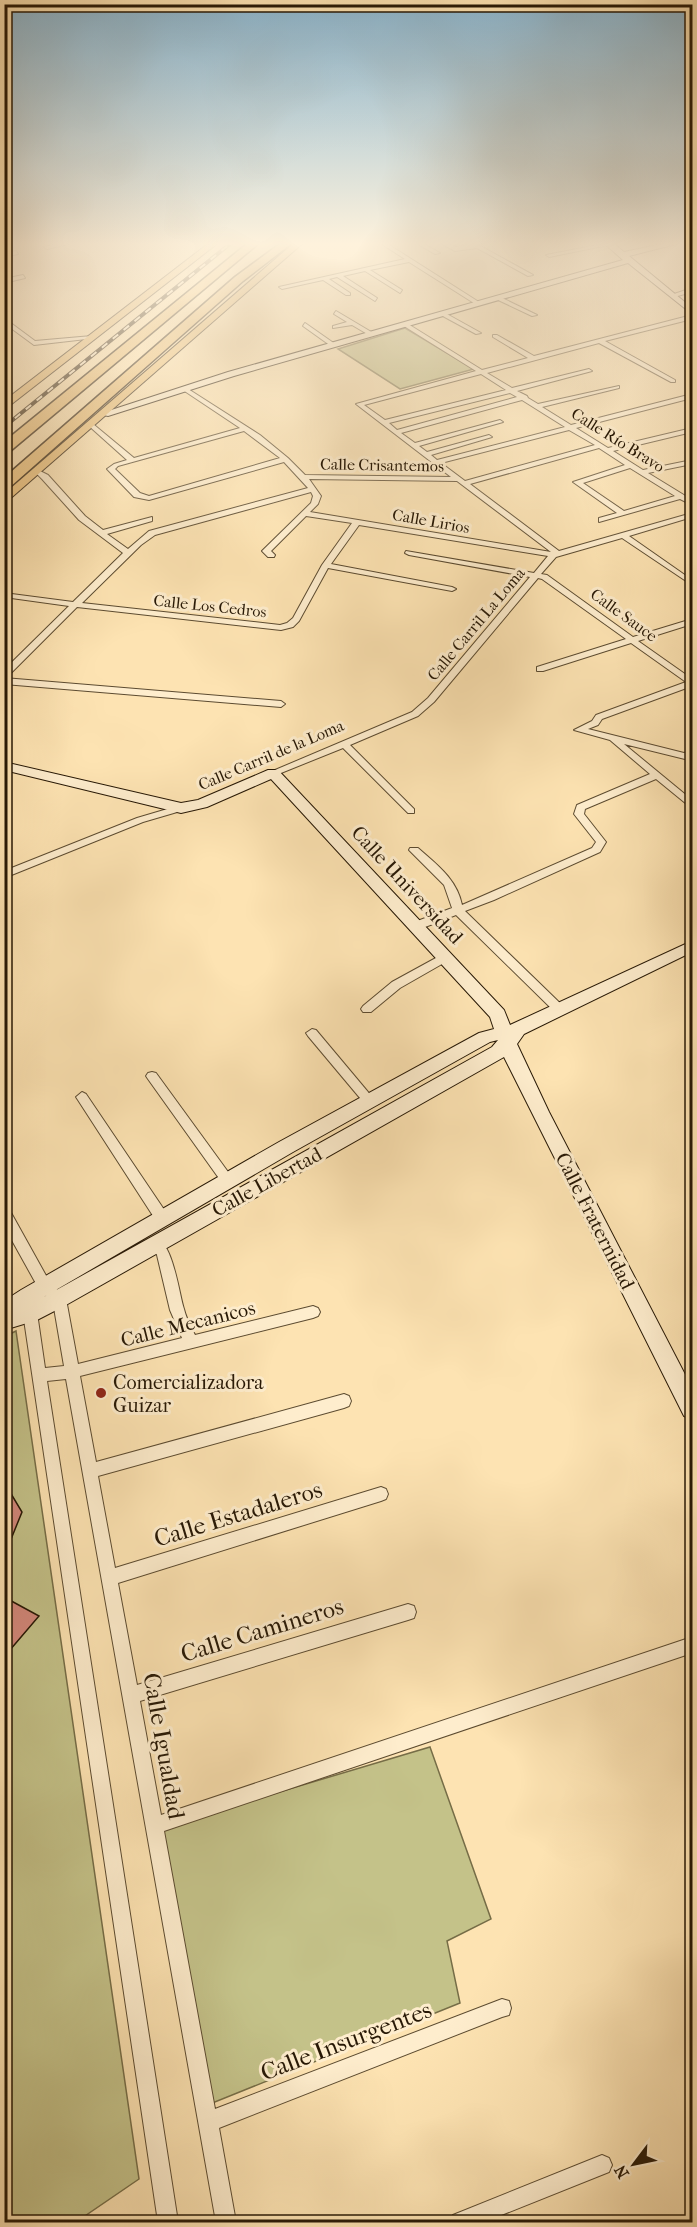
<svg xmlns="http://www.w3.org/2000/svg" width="697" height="2227" viewBox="0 0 697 2227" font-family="'IM FELL French Canon',serif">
<rect width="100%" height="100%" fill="#fde3b2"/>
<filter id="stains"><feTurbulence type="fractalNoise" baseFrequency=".00333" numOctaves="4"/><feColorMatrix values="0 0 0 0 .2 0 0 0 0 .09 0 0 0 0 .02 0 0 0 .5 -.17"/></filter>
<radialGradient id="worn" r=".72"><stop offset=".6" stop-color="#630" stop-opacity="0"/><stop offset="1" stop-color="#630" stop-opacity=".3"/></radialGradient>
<!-- green -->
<g fill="#c4c289" stroke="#766d47" stroke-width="1.5">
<path d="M405 328 474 369 400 389 338 349Z"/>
<path d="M16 1331 139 2179 76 2222H5L4 1337Z"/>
<path d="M430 1747 491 1919 447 1941 460 2003 205 2106 155 1829Z"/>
</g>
<!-- building -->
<g fill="#d2887b" stroke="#271805" stroke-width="1.5">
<path d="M4 1482 22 1512 5 1554H4Z"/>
<path d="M4 1597 39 1616 4 1657Z"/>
</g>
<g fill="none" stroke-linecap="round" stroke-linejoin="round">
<defs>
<g id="street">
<path d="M62 243H72L47 249 44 247Z"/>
<path d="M380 243H386L482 304 477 305 409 262 370 270 402 290 400 293 365 271 343 276 377 298 375 301 337 277 329 279 350 293V295H346L323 280 282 289 279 287 405 259Z"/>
<path d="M416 243H422L440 253 435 254Z"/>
<path d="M440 243H447L456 247 475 243 533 275 528 276 477 248 455 251Z"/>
<path d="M608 243 613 244 549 257 546 255Z"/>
<path d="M16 251 18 254 4 257V254Z"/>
<path d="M23 275 25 278 4 283V279Z"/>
<path d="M692 288V292L674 297 671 295Z"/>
<path d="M496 297H500L537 315 532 316 496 299Z"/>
<path d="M336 311 373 333 374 334 369 335 352 325 333 328V326L347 322 334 314Z"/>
<path d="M441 313H445L481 333 476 334 441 315Z"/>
<path d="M692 315V319L605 341 675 380V382H671L599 343 487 373 512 388 589 369 592 371 517 391 527 396 528 398 538 404 619 386V388L542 407 571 425 692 394V398L576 428 608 448 692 428V432L613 451 643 470 692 460V464L648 473 692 500V505L680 499 599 522V518L617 513 573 482 625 465 599 448 470 484 559 551 692 513V517L629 536 692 580V585L622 538 556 557 541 574 547 575 633 637 692 619V624L638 641 692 679V686L602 719 598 725 588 729 684 753 692 750V756L685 759 624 744 692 800V807L689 806 656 779 585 809 584 814 606 842 600 852 494 900 465 911 564 1007 566 1010 564 1013H556L456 915 420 929H412L411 926 412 923 452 908 444 885 409 850 410 848H418C436 864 457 879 462 905L592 848 596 842 574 814 577 805 650 774 610 740 574 730 592 721 596 715 686 682 631 643 543 671H537V667L626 639 542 579 538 578 434 702 418 716 350 745 414 809V813H408L343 748 276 775H270L268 773 412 712 428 698 530 577 409 555 405 553 406 551 534 573 548 556 359 525 331 564 452 587 456 589 452 591 328 568 299 621 293 627 281 630 77 607 11 673 4 672 5 669 69 606 4 597V593L73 602 123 553 79 520 42 479 36 473V471H40L48 475 85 516 103 530 152 517V521L107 534 128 549 149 531 308 488 284 462 149 500 134 497 107 469 114 464 127 460 89 426V424H93L134 458 240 428 183 390 182 389 185 387 260 435 288 458 305 475 451 477 356 404 476 371 404 326V324H408L482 370 528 358 493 337V335H497L534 356ZM481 374 506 390 385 420 364 405ZM510 393 517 397 397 430 389 423ZM522 400 565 427 437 460 431 455 492 437 489 435 427 452 419 446 503 422 500 420 415 443 401 433ZM569 430 595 445 465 481 441 463ZM244 431 280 458 149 496 140 493 115 469 118 466ZM630 468 675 496 624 511 583 483ZM309 479 457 481 551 552 310 512 318 504 321 496ZM311 492 313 496 311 503 262 551 268 557H274L275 555 271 551 306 516 352 523 322 565 293 618 287 623 280 625 82 603 141 545 155 535Z"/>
<path d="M4 318 35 341 92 336 95 338 34 345 4 323Z"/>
<path d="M305 323 335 344V346H331L303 326Z"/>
<path d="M4 678 281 701 285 704 281 707 4 684Z"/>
<path d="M181 805 186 808 184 810 143 822 4 878V871L137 818Z"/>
<path d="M445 953 450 957 449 960 400 988 371 1012H363L361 1009 363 1006 392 982Z"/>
<path d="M312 1029 316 1030 373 1098 375 1101 373 1104H365L308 1036 306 1033Z"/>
<path d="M152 1072 156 1073 231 1176 233 1180 231 1184H223L148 1079 146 1076 148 1073Z"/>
<path d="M82 1092 86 1094 167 1214 168 1218 167 1222 162 1223 157 1222 78 1100 76 1097Z"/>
<path d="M4 1208 9 1209 49 1281 66 1299 78 1364 182 1338 170 1310 157 1255 150 1243 151 1239C172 1232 179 1295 184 1309 186 1318 191 1327 195 1335L313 1306 318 1308 320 1312 318 1316 313 1318 80 1376 96 1462 344 1394 349 1396 351 1401 349 1406 344 1408 98 1476 115 1568 381 1487 386 1489 388 1494 386 1499 381 1501 118 1583 137 1685 408 1604 414 1606 416 1612 414 1618 408 1620 140 1701 161 1815 692 1637V1653L164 1831 215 2109 502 1999 509 2001 511 2008 509 2015 502 2017 219 2128 236 2222H216L66 1379 47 1381 178 2222H158L22 1306 24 1302 29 1300 34 1302 36 1306 45 1368 64 1366 53 1302 39 1289 4 1226Z"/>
<path d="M602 2155 609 2158 612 2165 609 2172 484 2222H450L453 2215Z"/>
</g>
<g id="secondary">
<path d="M604 243H613L624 252 667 243H680L629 256 692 308V314L628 263 234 376 108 416 99 414 228 372 623 260Z"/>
<path d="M4 762 181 803 198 800 268 770H278L504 1010 510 1025 692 941V952L524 1034 517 1044 549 1112 692 1388V1419L684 1416 504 1057 66 1305 37 1320 4 1330V1301L21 1290 279 1142 479 1033 494 1029 490 1017 271 779 207 807 181 813 4 770ZM498 1040 492 1047 42 1298 293 1152 490 1042Z"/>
</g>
<g id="primary">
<path d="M209 243H218L4 410V401Z"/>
<path d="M294 243H303L4 504V494Z"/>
</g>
<g id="highway">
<path d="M248 243H259L9 452 4 453V442Z"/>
<path d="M281 243H292L243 281 9 488 4 489V478L235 277Z"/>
</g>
</defs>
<!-- street casing -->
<use href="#street" stroke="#5c4b30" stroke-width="2"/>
<!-- secondary casing -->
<use href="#secondary" stroke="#271805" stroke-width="2"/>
<!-- primary casing -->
<use href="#primary" stroke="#271805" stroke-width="2"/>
<!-- highway casing -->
<use href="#highway" stroke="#271805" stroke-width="3"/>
<!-- street -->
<use href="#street" fill="#feedcd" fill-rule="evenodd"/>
<!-- secondary -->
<use href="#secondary" fill="#feedcd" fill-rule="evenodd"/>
<!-- primary -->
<use href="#primary" fill="#eec279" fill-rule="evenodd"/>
<!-- highway -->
<use href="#highway" fill="#eec279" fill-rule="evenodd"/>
<defs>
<path id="rail" d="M4 427 231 243"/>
</defs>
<!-- rail casing -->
<use href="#rail" stroke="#271805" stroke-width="4"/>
<!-- rail -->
<use href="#rail" stroke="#feedcd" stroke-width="2" stroke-dasharray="7" stroke-linecap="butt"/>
</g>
<!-- sky -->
<linearGradient id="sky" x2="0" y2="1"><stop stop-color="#8bb8d3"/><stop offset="0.44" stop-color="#fef2dc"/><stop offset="1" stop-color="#fef2dc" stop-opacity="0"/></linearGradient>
<rect width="697" height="555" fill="url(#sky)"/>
<!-- markers -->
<circle fill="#8f2418" stroke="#feedcd" stroke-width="2" cx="101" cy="1393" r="6"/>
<g text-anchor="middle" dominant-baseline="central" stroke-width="6" stroke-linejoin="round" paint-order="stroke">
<!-- far-street labels -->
<g font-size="16" fill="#271805" stroke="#feedcd">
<text transform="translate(618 440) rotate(32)">Calle Río Bravo</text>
<text transform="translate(382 465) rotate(1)">Calle Crisantemos</text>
<text transform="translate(431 521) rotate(10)">Calle Lirios</text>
<text transform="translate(210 606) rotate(6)">Calle Los Cedros</text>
<text transform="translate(624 615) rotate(36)">Calle Sauce</text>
<text transform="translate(476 624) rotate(-50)">Calle Carril La Loma</text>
<text transform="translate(271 755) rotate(-23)">Calle Carril de la Loma</text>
</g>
<!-- street labels -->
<g font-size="20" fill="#271805" stroke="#feedcd">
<text transform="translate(407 885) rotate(47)">Calle Universidad</text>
<text transform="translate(267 1182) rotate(-29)">Calle Libertad</text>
<text transform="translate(595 1221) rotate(63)">Calle Fraternidad</text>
<text transform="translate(188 1324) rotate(-14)">Calle Mecanicos</text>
</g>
<!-- poi labels -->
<g font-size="20" fill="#271805" stroke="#feedcd" text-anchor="start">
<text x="113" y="1382">Comercializadora<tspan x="113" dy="23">Guizar</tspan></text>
</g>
<!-- near-street labels -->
<g font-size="24" fill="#271805" stroke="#feedcd">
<text transform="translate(238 1514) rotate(-17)">Calle Estadaleros</text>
<text transform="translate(262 1630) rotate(-17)">Calle Camineros</text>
<text transform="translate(164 1746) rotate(80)">Calle Igualdad</text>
<text transform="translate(346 2041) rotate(-21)">Calle Insurgentes</text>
</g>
</g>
<!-- margin -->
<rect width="697" height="2227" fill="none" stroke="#fde3b2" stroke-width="24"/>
<rect x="6" y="6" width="685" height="2215" fill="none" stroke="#271805" stroke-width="3"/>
<rect x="12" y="12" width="673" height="2203" fill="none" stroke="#271805" stroke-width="1.5"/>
<!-- north arrow -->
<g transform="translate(634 2164) rotate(238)" stroke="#feedcd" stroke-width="4.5" paint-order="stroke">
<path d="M0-4.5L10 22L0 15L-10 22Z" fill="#271805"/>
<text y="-9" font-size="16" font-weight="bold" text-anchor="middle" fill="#271805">N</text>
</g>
<rect width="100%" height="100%" filter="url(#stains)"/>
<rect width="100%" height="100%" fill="url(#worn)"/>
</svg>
